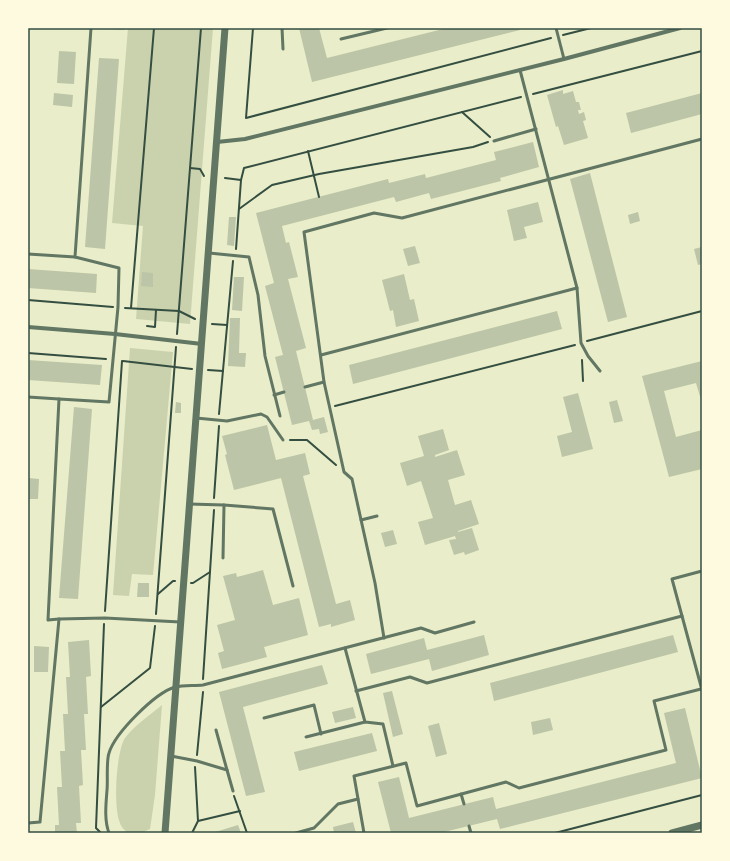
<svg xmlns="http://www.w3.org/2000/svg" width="730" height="861" viewBox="0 0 730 861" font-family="'Libre Baskerville',serif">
<rect width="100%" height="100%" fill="#e9edc9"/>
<!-- green -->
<g fill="#cad2ad">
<path d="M128 28H213L190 324 136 319 143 226 112 223Z"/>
<path d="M130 348 173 352 153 575 132 574 129 596 113 595Z"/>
<path d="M162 705 155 795 150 829 141 833H127C125 830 121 827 120 823 113 808 116 752 125 738 133 727 151 714 162 705Z"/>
</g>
<!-- building -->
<g fill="#bcc5a7">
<path d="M108 28H124V30L108 29Z"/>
<path d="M299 28H319L327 58 447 28H519L520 30 312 82Z"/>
<path d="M59 51 76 52 74 84 57 83Z"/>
<path d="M99 58 119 59 105 249 85 247Z"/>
<path d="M563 90V94L573 91 576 102H579L581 110H578L579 114 584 112 586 120 583 121 588 138 564 145 558 126 556 127 547 95Z"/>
<path d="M54 93 73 95 72 107 53 105Z"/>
<path d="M702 93V114L631 133 626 113Z"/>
<path d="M533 142 539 167 500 178 501 181 431 199 429 193 396 202 394 197 282 226 286 243 289 242 298 277 288 279 306 348 296 351 313 420 324 417 328 432 320 434 319 429 312 430 309 421 292 425 275 357 283 355 265 286 274 283 256 213 388 179 389 183 425 174 426 178 496 160 494 152Z"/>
<path d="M590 173 627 317 608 322 570 179Z"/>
<path d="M538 202 543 222 524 227 527 238 514 241 507 210Z"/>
<path d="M638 212 640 221 630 224 628 215Z"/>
<path d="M229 217H236L234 246 227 245Z"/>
<path d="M415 246 420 263 408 266 403 249Z"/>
<path d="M702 247V264L698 265 694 249Z"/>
<path d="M28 269 97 274 96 293 28 288Z"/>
<path d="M142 272 153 273V287L141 286Z"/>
<path d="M404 274 410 300 414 299 419 321 396 327 393 310 390 311 382 280Z"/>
<path d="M234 277H244L242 311 232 310Z"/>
<path d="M557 311 562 329 353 384 349 365Z"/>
<path d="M230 318H240L239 353H246L245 367 228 366Z"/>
<path d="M28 360 102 365 100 385 28 380Z"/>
<path d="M702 361V403L696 383 664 391 676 437 702 430V469L669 477 642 376Z"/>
<path d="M578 393 593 449 562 457 557 436 572 432 563 397Z"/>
<path d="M617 400 623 421 614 423 609 402Z"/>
<path d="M176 402 181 403V413H175Z"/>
<path d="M74 407 92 409 78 599 59 598Z"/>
<path d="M267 425 276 460 305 453 310 474 303 476 336 604 350 600 355 620 331 627V624L319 627 281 478 234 490 225 455 227 454 222 436Z"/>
<path d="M443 429 449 450 435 455V457L457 450 465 475 448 480 455 505 471 500 479 524 458 531V532L472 528 479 550 465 555 464 552 454 555 449 540 456 539 455 536 425 545 418 522 433 518 421 481 407 486 400 463 424 456 418 436Z"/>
<path d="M28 478 39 479 38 499H28Z"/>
<path d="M393 530 397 544 385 547 381 533Z"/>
<path d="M263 570 273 605 299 598 308 635 264 647 267 657 222 669 218 653 224 651 217 625 235 620 223 576 236 573 237 577Z"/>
<path d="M138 583H149V597H137Z"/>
<path d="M484 635 489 655 432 671 429 659 371 674 366 654 424 638 427 650Z"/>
<path d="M673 635 678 652 494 701 490 683Z"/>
<path d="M89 640 91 676 86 677 88 714H84L86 750H81L83 785 79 786 81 823H76L77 833H55V825H59L57 787H62L60 751H65L63 714H68L66 677H70L68 642Z"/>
<path d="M34 646 49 647 48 672H34Z"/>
<path d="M322 665 328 684 243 707 265 792 246 796 219 692Z"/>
<path d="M392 691 403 734 393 737 383 693Z"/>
<path d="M353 707 356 718 335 723 332 712Z"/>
<path d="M685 708 702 778 500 829 497 819 440 833H391L378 782 399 777 409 818 493 797 496 809 676 763 664 713Z"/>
<path d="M550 718 553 730 533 735 531 722Z"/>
<path d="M439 723 447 754 436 757 428 726Z"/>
<path d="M372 733 377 751 299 771 294 752Z"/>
<path d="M353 822 356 833H334L333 827Z"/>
<path d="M238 825 241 833H212Z"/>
</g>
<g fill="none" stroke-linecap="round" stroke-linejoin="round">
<!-- path -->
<g stroke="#344e41" stroke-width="2">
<path d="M253 28 246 118 551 38"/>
<path d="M563 35 591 28"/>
<path d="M533 94 702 51"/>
<path d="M462 112 490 137"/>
<path d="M308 151 319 197"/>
<path d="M190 168 200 169 204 176"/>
<path d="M225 178 241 180"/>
<path d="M239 209 272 185 319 174 473 147 488 142"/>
<path d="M236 249 241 180 244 168 521 97"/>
<path d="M28 300 113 307"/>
<path d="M125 308 179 311 195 319"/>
<path d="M131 308 154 28"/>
<path d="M212 324 227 325"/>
<path d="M147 326 155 327 156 310"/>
<path d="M177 334 201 28"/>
<path d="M587 341 702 311"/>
<path d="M28 353 106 359"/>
<path d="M582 360 583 381"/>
<path d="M123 361 192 369"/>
<path d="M208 370 223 371"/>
<path d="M335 406 575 345"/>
<path d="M219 414 233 261"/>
<path d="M290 440H307L336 465"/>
<path d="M214 498 219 426"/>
<path d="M191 583H193L210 572"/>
<path d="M158 594 173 581H175"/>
<path d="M105 611 122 361"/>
<path d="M156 614 176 347"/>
<path d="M203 679 214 510"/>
<path d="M101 707 150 668 155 626"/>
<path d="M197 755 203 692"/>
<path d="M195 767 198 821 240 811"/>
<path d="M234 796 247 833"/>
<path d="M101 833 96 828 104 624"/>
<path d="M192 833 198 821"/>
<path d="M555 833 702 795"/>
</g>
<!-- service -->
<g stroke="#617663" stroke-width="3">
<path d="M282 28 283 49"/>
<path d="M556 28 564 59"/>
<path d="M341 39 387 28"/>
<path d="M520 70 577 288 581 343 588 356 600 371"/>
<path d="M494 141 536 129"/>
<path d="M209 253 249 257 258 295 265 356 280 416"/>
<path d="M28 254 75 257"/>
<path d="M321 355 577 288"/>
<path d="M305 387 324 382"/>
<path d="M274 395 284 392"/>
<path d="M28 397 59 399"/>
<path d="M196 418 227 421 261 414 267 417 283 440"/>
<path d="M189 504 224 505 223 558"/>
<path d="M224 505 273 509 293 586"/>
<path d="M361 520 377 516"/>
<path d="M59 619 48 620 59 399 109 402 118 307 119 268 75 257 91 28"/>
<path d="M384 638 375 583 352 479 344 472 324 382 304 232 374 213 402 218 702 139"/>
<path d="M345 648 365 722 383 724 393 766"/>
<path d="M702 690 672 579 702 571"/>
<path d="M356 691 410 677 427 683 682 616"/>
<path d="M264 718 314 705 321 734"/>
<path d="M216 730 227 770"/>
<path d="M306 737 365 722"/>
<path d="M171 756 197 761 227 770 233 791"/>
<path d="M461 794 464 804"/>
<path d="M28 823 40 822 59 619 105 618 180 622"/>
<path d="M469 826 471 833"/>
<path d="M109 833C104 820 106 804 107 790 108 781 106 762 109 753 115 733 155 693 175 687 184 685 194 686 203 685L421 628 435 633 474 622"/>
<path d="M296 833 314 828 338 804 358 799"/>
<path d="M364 833 354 776 406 763 417 806 506 782 519 788 666 750 654 701 701 689"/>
</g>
<!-- minor -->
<g stroke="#617663" stroke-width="4">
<path d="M217 142 245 139 564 59 680 28"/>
<path d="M28 327 115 334 202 344"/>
</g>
<!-- tertiary -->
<g stroke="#617663" stroke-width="7">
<path d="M165 833 225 28"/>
<path d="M672 833 702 825"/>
</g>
</g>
<!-- border -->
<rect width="730" height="861" fill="none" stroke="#fefae0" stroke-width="58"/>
<rect x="29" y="29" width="672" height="803" fill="none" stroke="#344e41" stroke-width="1.5"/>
</svg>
